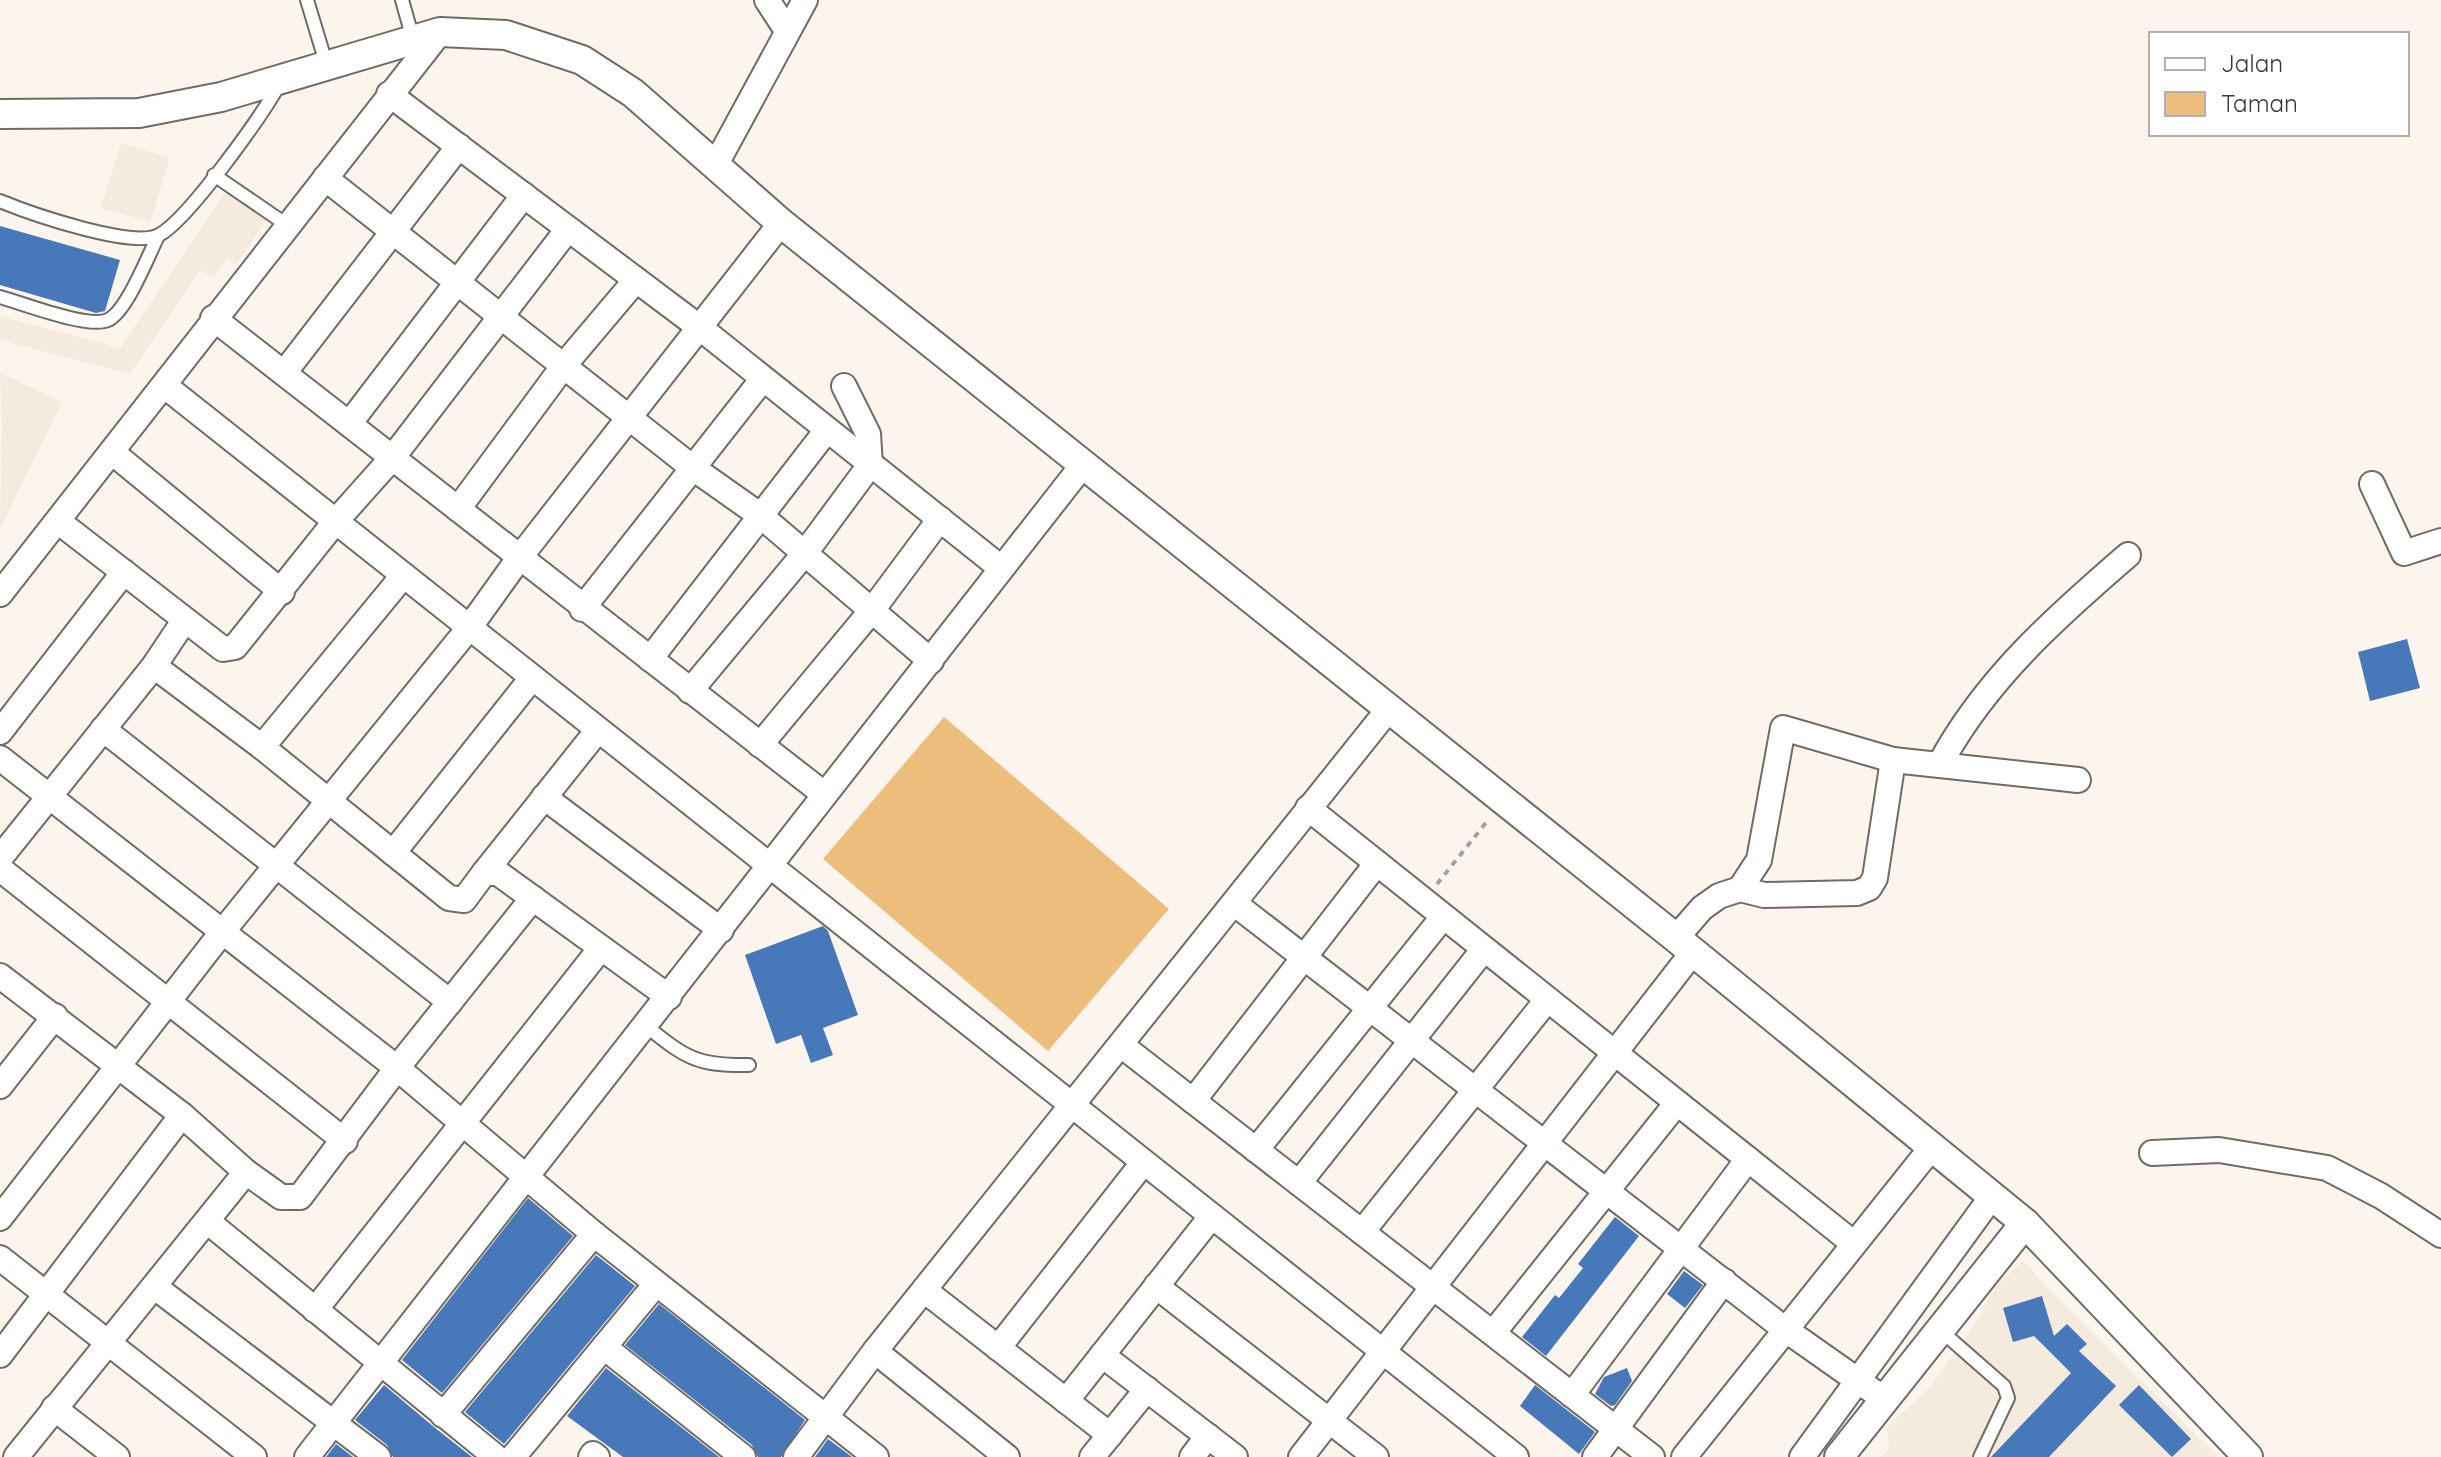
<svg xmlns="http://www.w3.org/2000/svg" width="2441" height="1457" viewBox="0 0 2441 1457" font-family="Quicksand,sans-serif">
<rect width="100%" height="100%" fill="#fbf5ee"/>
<!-- built -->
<g fill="#f4eadd">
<path d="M121 143 170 158 150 222 101 208Z"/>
<path d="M227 190 268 218 236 265 227 259 214 278 200 270 130 374 0 340V316L120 348Z"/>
<path d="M0 373 62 402 0 528 2 423Z"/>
<path d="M2023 1261 2049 1289 2218 1457H1881L1889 1449 1887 1427 1931 1386 1977 1321 1995 1287Z"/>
</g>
<!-- green -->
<path fill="#ecbd7b" d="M944 717 1169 909 1048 1051 823 859Z"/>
<!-- building -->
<g fill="#4778ba">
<path d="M0 226 120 260 105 311 96 313 0 285Z"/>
<path d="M2407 639 2420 688 2370 701 2358 652Z"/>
<path d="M823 926 828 931 858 1015 823 1028 833 1055 811 1063 801 1035 776 1044 745 955Z"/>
<path d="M528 1198 573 1236 442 1393 402 1360Z"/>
<path d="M1615 1217 1639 1236 1546 1356 1522 1337 1555 1295 1559 1298 1583 1268 1578 1264Z"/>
<path d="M596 1255 635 1286 504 1444 465 1412Z"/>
<path d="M1684 1271 1703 1285 1685 1308 1667 1294Z"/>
<path d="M2042 1296 2054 1336 2067 1324 2087 1344 2079 1351 2116 1386 2049 1457H1991L2071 1373 2034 1336 2013 1342 2003 1308Z"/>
<path d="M659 1304 805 1420 781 1457H758L752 1445 625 1345Z"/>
<path d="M606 1368 719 1457H623L567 1416Z"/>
<path d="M1627 1368 1632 1381 1615 1405 1611 1406 1595 1394 1604 1377Z"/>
<path d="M384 1385 434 1427 472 1457H393L387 1445 355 1420Z"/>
<path d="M1535 1385 1595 1432 1579 1454 1520 1406Z"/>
<path d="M2139 1385 2191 1439 2172 1457 2119 1405Z"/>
<path d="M828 1439 852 1457H815Z"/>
<path d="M336 1444 353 1457H326Z"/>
</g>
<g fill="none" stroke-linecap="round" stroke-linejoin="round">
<defs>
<g id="service">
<path d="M307 0 326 63"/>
<path d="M402 0 413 39"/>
<path d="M214 175 287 225"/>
<path d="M0 201C29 213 132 249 159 235 188 220 263 114 280 83"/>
<path d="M0 297C22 303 88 329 108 320 127 311 148 256 158 236"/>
<path d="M646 1026C686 1058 697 1066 749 1065"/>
<path d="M1939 1329 2004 1386 2008 1398 1980 1457"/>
</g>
<g id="minor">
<path d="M767 0 786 29"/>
<path d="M389 94 699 327 1001 568"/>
<path d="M716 164 805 0"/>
<path d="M325 178 693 468 761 516 931 661"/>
<path d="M213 318 824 794"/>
<path d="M284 373 459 146"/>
<path d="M165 386 1516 1457"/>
<path d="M349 424 524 195"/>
<path d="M113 453 282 592"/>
<path d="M2372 484 2404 553 2441 541"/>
<path d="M458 509 565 364 636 280"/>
<path d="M59 522 223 649 235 647 335 522 393 457 568 229"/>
<path d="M0 594 440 32"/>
<path d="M582 609 762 380"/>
<path d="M650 659 827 430"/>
<path d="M154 666 262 747 449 898 464 900 484 873H498L669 997"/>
<path d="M690 691 805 553 870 465 868 434 844 386"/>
<path d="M103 729 450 1002"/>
<path d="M0 732 124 572"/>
<path d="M760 745 873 609 940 519"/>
<path d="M262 747 403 576"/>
<path d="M0 758 397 1068 594 1234 876 1457"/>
<path d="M1940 764C1985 680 2056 617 2128 555"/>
<path d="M544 797 721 930"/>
<path d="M1308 808 1853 1243"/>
<path d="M393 853 532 678"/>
<path d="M0 858 154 666 184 621"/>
<path d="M0 869 345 1141"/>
<path d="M484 873 598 730"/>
<path d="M1740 889 1759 860 1783 728 1893 760"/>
<path d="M1235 904 1786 1330 1884 1399"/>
<path d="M1676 938 1702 908 1719 896 1740 889 1764 895 1857 893 1869 888 1875 878 1893 760 2078 780"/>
<path d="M0 976 182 1115 246 1172 281 1197H300L397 1068 533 898"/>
<path d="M1121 1045 1652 1457"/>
<path d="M0 1086 55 1016"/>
<path d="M1193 1101 1377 863"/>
<path d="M1256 1150 1443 917"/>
<path d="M2152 1153 2219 1150 2327 1168 2381 1196 2441 1235"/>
<path d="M1299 1183 1484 949"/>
<path d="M0 1218 223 931 469 628 520 557 781 223"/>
<path d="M207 1221 496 1457"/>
<path d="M1362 1232 1547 1000"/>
<path d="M0 1258 254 1457"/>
<path d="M1156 1286 1376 1457"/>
<path d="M155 1287 378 1457"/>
<path d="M924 1290 1110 1435"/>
<path d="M315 1310 601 948"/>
<path d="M1493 1333 1677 1103"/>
<path d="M604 1347 743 1457"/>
<path d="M998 1348 1143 1163"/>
<path d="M875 1351 1007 1457"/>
<path d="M0 1355 182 1115"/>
<path d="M1102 1355 1235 1457"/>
<path d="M1572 1395 1748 1159"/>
<path d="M1066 1401 1211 1217"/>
<path d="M54 1408 117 1457"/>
<path d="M443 1415 594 1234"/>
<path d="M16 1457 246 1172"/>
<path d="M307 1457 1082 466"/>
<path d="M513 1457 656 1284"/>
<path d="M591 1457 593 1454 597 1457"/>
<path d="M796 1457 875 1351 1388 710"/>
<path d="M1092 1457 1147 1389"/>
<path d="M1192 1457 1208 1436"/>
<path d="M1301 1457 1693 952"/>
<path d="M1595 1457 1724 1281"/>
<path d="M1684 1457 1932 1147"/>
<path d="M1802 1457 1993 1195"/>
</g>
<g id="tertiary">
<path d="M0 114 139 113 221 97 440 32 506 35 582 60 633 93 781 223 1676 938 2025 1223 2248 1457"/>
<path d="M1839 1457 2025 1223"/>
</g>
</defs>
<!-- service casing -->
<use href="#service" stroke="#706b64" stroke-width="16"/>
<!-- minor casing -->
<use href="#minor" stroke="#706b64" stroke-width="28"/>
<!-- tertiary casing -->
<use href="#tertiary" stroke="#706b64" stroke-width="32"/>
<!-- path -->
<path stroke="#a6a19c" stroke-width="4" stroke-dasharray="6 6" stroke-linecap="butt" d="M1437 884 1489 819"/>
<!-- service -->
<use href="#service" stroke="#fff" stroke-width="12"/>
<!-- minor -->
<use href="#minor" stroke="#fff" stroke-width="24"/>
<!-- tertiary -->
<use href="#tertiary" stroke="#fff" stroke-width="28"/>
</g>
<!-- legend -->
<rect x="2149" y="32" width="260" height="104" fill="#ffffff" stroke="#b0afae" stroke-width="2"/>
<rect x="2165" y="58" width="40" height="12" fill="#ffffff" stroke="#b0afae" stroke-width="2"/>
<text x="2221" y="72" font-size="24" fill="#3a3835">Jalan</text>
<rect x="2165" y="92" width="40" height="24" fill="#ecbd7b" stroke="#b0afae" stroke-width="2"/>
<text x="2221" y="112" font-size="24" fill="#3a3835">Taman</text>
</svg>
